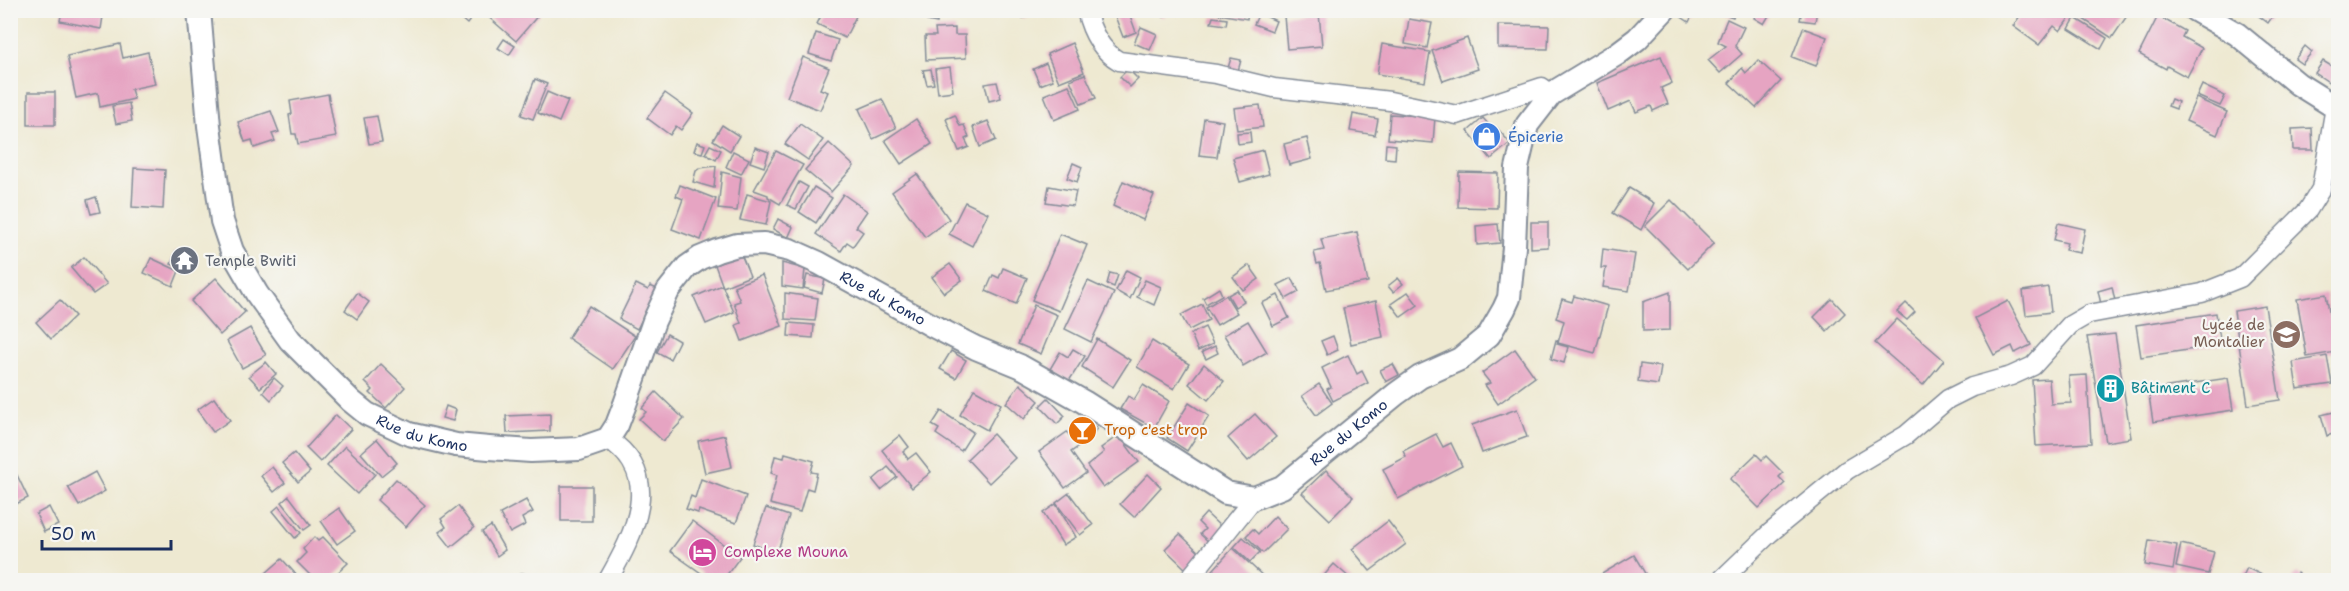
<svg xmlns="http://www.w3.org/2000/svg" width="2349" height="591" viewBox="0 0 2349 591" font-family="'Shantell Sans',sans-serif">
<rect width="100%" height="100%" fill="#f6f6f2"/>
<filter id="ink" filterUnits="userSpaceOnUse"><feTurbulence type="fractalNoise" baseFrequency=".0167" numOctaves="2"/><feDisplacementMap in="SourceGraphic" scale="12" xChannelSelector="R" yChannelSelector="G"/><feConvolveMatrix kernelMatrix="1 2 1 2 8 2 1 2 1" color-interpolation-filters="sRGB"/></filter>
<filter id="wash" filterUnits="userSpaceOnUse"><feTurbulence type="fractalNoise" baseFrequency=".008" numOctaves="4" result="noise"/><feDisplacementMap in="SourceGraphic" scale="24" xChannelSelector="R" yChannelSelector="G"/><feGaussianBlur stdDeviation="1.35" result="paint"/><feColorMatrix in="noise" values="0 0 0 0 0 0 0 0 0 0 0 0 0 0 0 0 0 1.4 0 .05"/><feComposite in="paint" operator="in"/></filter>
<g filter="url(#wash)">
<rect width="100%" height="100%" fill="#eee9d1"/>
<g id="blocks">
<!-- building -->
<g fill="#e6a4c2">
<path d="M62 10H104L101 29 60 21Z"/>
<path d="M451 10H478L467 24Z"/>
<path d="M488 10H537L540 13 516 41 485 14Z"/>
<path d="M824 10H845L856 16 845 38 817 24Z"/>
<path d="M928 10H938L937 23 927 21Z"/>
<path d="M1020 10H1033L1034 14 1023 18Z"/>
<path d="M1128 10 1136 32 1123 37 1113 11Z"/>
<path d="M1148 10H1167L1164 17Z"/>
<path d="M1219 10H1248L1247 19 1218 14Z"/>
<path d="M1684 10H1695L1689 22 1680 16Z"/>
<path d="M1712 10H1735L1733 17Z"/>
<path d="M1758 10 1771 12 1764 24 1754 18Z"/>
<path d="M1802 10H1817L1815 22 1800 20Z"/>
<path d="M2024 10H2075L2060 31 2054 26 2039 45 2013 26Z"/>
<path d="M2081 10H2125L2129 13 2112 38 2077 15Z"/>
<path d="M2251 10H2277L2268 23Z"/>
<path d="M1259 13 1276 21 1272 31 1254 24Z"/>
<path d="M1319 13 1322 46 1287 49 1284 16Z"/>
<path d="M2158 16 2185 31 2182 37 2202 48 2187 77 2167 66 2166 69 2139 54Z"/>
<path d="M1213 17 1227 19 1226 25 1211 23Z"/>
<path d="M2075 18 2107 38 2101 49 2069 29Z"/>
<path d="M1409 19 1432 23 1427 48 1405 44Z"/>
<path d="M1727 19 1744 27 1735 46 1742 54 1720 73 1708 60 1726 46 1718 42Z"/>
<path d="M1498 25 1549 26 1548 49 1498 48Z"/>
<path d="M1141 27 1157 34 1150 50 1134 43Z"/>
<path d="M955 28V35H965L966 58 926 60 925 36H936L935 29Z"/>
<path d="M1803 28 1827 37 1816 66 1792 57Z"/>
<path d="M816 33 838 40 831 61 809 54Z"/>
<path d="M1467 38 1478 69 1443 81 1432 51Z"/>
<path d="M504 39 515 46 509 55 498 48Z"/>
<path d="M1072 43 1084 72 1059 82 1047 54Z"/>
<path d="M120 44 123 58 148 52 155 84 131 89 134 99 100 107 98 93 76 98 67 56Z"/>
<path d="M1382 44 1430 52 1425 82 1377 74Z"/>
<path d="M2305 46 2312 52 2302 64 2295 59Z"/>
<path d="M1661 56 1672 83 1661 88 1668 104 1653 111 1651 106 1636 112 1631 101 1608 111 1597 83Z"/>
<path d="M803 57 829 68 820 89 828 92 820 110 787 97Z"/>
<path d="M1231 58 1241 60 1238 71 1228 68Z"/>
<path d="M1758 60 1781 81 1756 108 1729 83 1742 68 1746 73Z"/>
<path d="M2323 61 2338 70 2330 83 2315 73Z"/>
<path d="M1046 63 1053 80 1040 85 1033 69Z"/>
<path d="M950 67 953 91 938 93 935 69Z"/>
<path d="M931 69 934 84 927 85 923 70Z"/>
<path d="M1128 69 1138 79 1130 87 1120 77Z"/>
<path d="M1085 74 1096 98 1081 104 1070 80Z"/>
<path d="M535 79 547 84 533 119 521 115Z"/>
<path d="M997 82 1001 98 989 101 985 84Z"/>
<path d="M1069 85 1080 109 1054 120 1044 95Z"/>
<path d="M2202 85 2225 96 2220 106 2197 96Z"/>
<rect x="28" y="92" width="27" height="33"/>
<path d="M547 92 568 101 559 122 538 113Z"/>
<path d="M665 93 693 113 681 130 676 126 670 135 647 118Z"/>
<path d="M328 94 336 137 298 144 296 134H292L289 115 292 114 290 101Z"/>
<path d="M2196 98 2227 112 2217 135 2186 121Z"/>
<path d="M882 99 896 128 873 139 859 109Z"/>
<path d="M2171 99 2178 102 2176 109 2168 106Z"/>
<path d="M129 103 132 121 116 124 112 106Z"/>
<path d="M1260 105 1263 127 1237 130 1234 108Z"/>
<path d="M271 111 279 132 272 134 275 141 254 148 252 140 245 142 238 122Z"/>
<path d="M1353 114 1378 119 1375 135 1350 131Z"/>
<path d="M1390 114 1435 117 1433 143 1388 139Z"/>
<path d="M955 115 960 126 964 125 969 137 965 139 969 147 959 151 946 119Z"/>
<path d="M377 116 382 142 369 144 364 118Z"/>
<path d="M1204 118 1223 121 1217 157 1199 155Z"/>
<path d="M1483 118 1494 131 1497 128 1510 143 1491 159 1468 131Z"/>
<path d="M916 119 932 144 901 164 885 140Z"/>
<path d="M988 121 996 140 980 147 973 127Z"/>
<path d="M800 124 823 140 808 160 785 144Z"/>
<path d="M722 125 739 136 730 151 713 140Z"/>
<path d="M2312 128 2313 150H2293L2292 129Z"/>
<path d="M1250 132 1251 142 1238 144 1237 133Z"/>
<path d="M1307 138 1312 159 1289 165 1284 144Z"/>
<path d="M697 142 705 145 702 153 694 151Z"/>
<path d="M829 143 854 166 831 192 805 170Z"/>
<path d="M1386 144 1396 145 1395 159 1385 158Z"/>
<path d="M710 145 721 150 716 160 705 154Z"/>
<path d="M755 147 769 152 764 167 750 162Z"/>
<path d="M1263 150 1269 174 1240 182 1233 158Z"/>
<path d="M733 151 749 159 741 174 726 167Z"/>
<path d="M776 151 803 165 780 204 768 197V195L754 190Z"/>
<path d="M1073 163 1082 167 1077 182 1067 178Z"/>
<path d="M716 166 714 188 693 182 696 171 700 168Z"/>
<path d="M134 168 165 170 163 209 132 207Z"/>
<path d="M722 172 741 177 737 211 718 209Z"/>
<path d="M1459 172 1498 173 1497 208 1458 207Z"/>
<path d="M917 174 949 219 925 237 892 192Z"/>
<path d="M1123 181 1154 195 1143 220 1113 206Z"/>
<path d="M799 182 808 187 796 209 787 205Z"/>
<path d="M680 185 716 199 701 240 672 229 683 199 676 196Z"/>
<path d="M1049 186 1076 191 1073 206 1046 202Z"/>
<path d="M814 187 832 198 816 223 799 212Z"/>
<path d="M1629 188 1654 203 1641 230 1613 213Z"/>
<path d="M747 194 771 201 766 225 740 220Z"/>
<path d="M843 194 867 211 856 227 863 232 853 246 847 242 841 251 816 234Z"/>
<path d="M96 197 100 212 91 214 87 200Z"/>
<path d="M1671 200 1714 243 1688 269 1645 226Z"/>
<path d="M965 202 988 213 972 246 949 234Z"/>
<path d="M778 219 793 227 788 238 773 229Z"/>
<path d="M1531 222H1548V247L1531 248Z"/>
<path d="M2058 223 2085 229 2080 253 2065 250 2067 243 2054 240Z"/>
<path d="M1498 224 1500 243 1477 245 1476 226Z"/>
<path d="M1357 232 1368 282 1326 290 1320 263 1317 264 1314 252 1324 250 1321 239Z"/>
<path d="M1060 234 1087 245 1059 311 1032 300Z"/>
<path d="M1603 249 1635 254 1629 291 1603 287 1606 268H1601Z"/>
<path d="M176 251 194 259 189 272 171 264Z"/>
<path d="M741 254 750 276 723 287 715 265Z"/>
<path d="M84 257 107 284 93 294 71 268Z"/>
<path d="M151 258 179 271 173 286 144 273Z"/>
<path d="M782 263 805 269 803 289 782 286Z"/>
<path d="M950 264 962 280 944 293 932 277Z"/>
<path d="M1249 265 1259 279 1243 290 1233 277Z"/>
<path d="M1003 268 1027 278 1016 304 986 291 993 275 999 278Z"/>
<path d="M1126 270 1140 277 1130 299 1116 291Z"/>
<path d="M1110 273 1118 275 1114 287 1107 284Z"/>
<path d="M762 275 782 326 742 341 736 325 741 323 734 303 740 301 734 286Z"/>
<path d="M807 275 825 279 822 293 804 288Z"/>
<path d="M216 278 245 312 220 335 191 301Z"/>
<path d="M1292 278 1299 292 1286 299 1278 285Z"/>
<path d="M1398 278 1403 284 1393 292 1388 286Z"/>
<path d="M1145 280 1161 287 1154 305 1137 297Z"/>
<path d="M1088 281 1114 293 1091 342 1065 329Z"/>
<path d="M636 284 648 290 650 286 657 289 637 329 619 319Z"/>
<path d="M722 285 734 312 706 324 694 297Z"/>
<path d="M2048 287 2051 312 2026 315 2023 291Z"/>
<path d="M2112 287 2115 301 2101 304 2098 291Z"/>
<path d="M1219 288 1222 295 1206 304 1203 298Z"/>
<path d="M1237 290 1244 301 1235 307 1228 295Z"/>
<path d="M1408 292 1418 305 1401 317 1391 304Z"/>
<path d="M1670 292V330L1643 331V302Z"/>
<path d="M357 293 369 302 357 319 345 310Z"/>
<path d="M785 293 818 298 815 321 785 319Z"/>
<path d="M2326 294 2336 352 2307 357 2297 299Z"/>
<path d="M1226 295 1237 313 1217 325 1206 307Z"/>
<path d="M1278 295 1289 318 1273 326 1262 303Z"/>
<path d="M1574 296 1608 306 1595 353 1558 343 1564 321 1556 318 1562 299 1572 302Z"/>
<path d="M1832 299 1845 313 1827 331 1814 317Z"/>
<path d="M60 300 75 316 51 339 36 322Z"/>
<path d="M1376 301 1383 337 1351 344 1343 308Z"/>
<path d="M2008 301 2031 345 2015 353 2012 346 1994 355 1975 318Z"/>
<path d="M1906 303 1915 312 1907 320 1897 312Z"/>
<path d="M1202 304 1209 320 1189 330 1181 315Z"/>
<path d="M1034 305 1057 315 1041 354 1018 344Z"/>
<path d="M589 306 635 336 613 369 568 338Z"/>
<path d="M2265 306 2280 400 2248 405 2234 311Z"/>
<path d="M2216 313 2221 345 2141 357 2136 325Z"/>
<path d="M1897 319 1944 360 1923 385 1875 343Z"/>
<path d="M1248 321 1267 352 1243 366 1224 335Z"/>
<path d="M789 323 814 325 813 338 788 336Z"/>
<path d="M1205 327 1213 344 1198 351 1191 334Z"/>
<path d="M250 328 266 355 242 368 227 341Z"/>
<path d="M667 334 679 341 670 359 657 352Z"/>
<path d="M2115 334 2131 438 2106 442 2087 337Z"/>
<path d="M1333 336 1338 350 1327 355 1321 341Z"/>
<path d="M1097 339 1130 360 1113 387 1082 367Z"/>
<path d="M1556 340 1558 341 1557 344 1568 347 1564 363 1551 359Z"/>
<path d="M1152 341 1189 364 1174 389 1137 367Z"/>
<path d="M1215 346 1218 353 1206 359 1202 352Z"/>
<path d="M1073 349 1085 356 1069 381 1050 369 1060 352 1068 357Z"/>
<path d="M1515 349 1535 377 1498 404 1485 385 1490 383 1482 373Z"/>
<path d="M951 351 966 360 956 378 940 369Z"/>
<path d="M1348 355 1357 374 1362 371 1368 383 1333 401 1327 389 1331 387 1322 368Z"/>
<path d="M2327 356 2332 384 2297 389 2293 362Z"/>
<path d="M266 362 276 374 260 388 249 376Z"/>
<path d="M381 364 405 387 386 408 370 393 373 390 365 382Z"/>
<path d="M1204 364 1224 381 1208 400 1189 384Z"/>
<path d="M1393 364 1399 375 1386 382 1380 370Z"/>
<path d="M1640 364 1661 367 1658 385 1638 382Z"/>
<path d="M2087 375 2091 443 2036 446 2032 380 2049 379 2051 404 2071 403 2069 376Z"/>
<path d="M274 378 283 386 271 400 263 392Z"/>
<path d="M2228 378 2233 410 2153 422 2148 390Z"/>
<path d="M1020 384 1039 401 1024 419 1006 403Z"/>
<path d="M1319 384 1332 403 1316 415 1302 396Z"/>
<path d="M1143 385 1169 401 1154 428 1120 409 1128 396 1134 400Z"/>
<path d="M974 389 1001 404 987 430 960 415Z"/>
<path d="M656 392 684 419 663 441 639 419 646 412 642 408Z"/>
<path d="M214 398 230 420 213 432 197 410Z"/>
<path d="M1048 398 1065 416 1057 424 1040 406Z"/>
<path d="M1189 403 1209 416 1187 451 1167 438Z"/>
<path d="M446 406 456 410 453 421 442 418Z"/>
<path d="M1517 409 1527 437 1482 453 1472 425Z"/>
<path d="M941 411 973 432 961 451 936 434 939 429 932 425Z"/>
<path d="M2338 411V432L2327 436 2321 415Z"/>
<path d="M550 414V431L507 433 506 416Z"/>
<path d="M1255 414 1276 437 1248 461 1228 438Z"/>
<path d="M336 415 351 429 320 462 306 448Z"/>
<path d="M1080 417 1097 428 1087 443 1071 432Z"/>
<path d="M1067 432 1078 447 1071 452 1086 473 1065 488 1039 452Z"/>
<path d="M993 434 1015 458 989 483 967 459Z"/>
<path d="M1436 434 1443 447 1451 443 1462 466 1398 499 1383 469 1406 457 1403 451Z"/>
<path d="M725 435 732 467 705 473 698 441Z"/>
<path d="M900 435 909 447 903 452 908 459 916 453 931 472 912 488 882 450Z"/>
<path d="M1119 435 1139 462 1103 488 1087 466 1104 452 1101 448Z"/>
<path d="M377 439 397 463 381 476 361 453Z"/>
<path d="M345 446 375 474 357 494 327 466Z"/>
<path d="M294 453 310 472 298 482 282 463Z"/>
<path d="M785 453 814 461 811 472 817 473 813 490 807 488 800 512 770 504 777 475 771 473 775 456 784 458Z"/>
<path d="M1756 454 1762 460 1766 456 1783 473 1779 477 1785 483 1759 508 1730 479Z"/>
<path d="M272 467 285 483 274 492 261 476Z"/>
<path d="M888 467 897 477 881 490 873 480Z"/>
<path d="M1326 470 1353 497 1330 520 1302 493Z"/>
<path d="M95 472 105 491 79 506 68 487Z"/>
<path d="M1148 474 1161 487 1134 517 1120 504Z"/>
<path d="M17 475 28 498 14 505 10 498V478Z"/>
<path d="M396 479 425 505 406 527 377 500Z"/>
<path d="M701 479 746 496 736 523 699 510 698 513 686 509 691 496 695 498Z"/>
<rect x="561" y="486" width="31" height="35"/>
<path d="M1069 493 1093 525 1080 535 1056 503Z"/>
<path d="M289 496 311 525 304 530 282 502Z"/>
<path d="M526 500 533 512 522 518 525 525 510 533 500 514Z"/>
<path d="M1056 504 1076 537 1063 545 1043 513Z"/>
<path d="M279 506 301 533 295 538 273 511Z"/>
<path d="M458 506 474 528 451 547 439 532 446 527 441 519Z"/>
<path d="M49 507 58 525 44 532 36 514Z"/>
<path d="M339 508 355 531 337 544 321 521Z"/>
<path d="M766 508 789 516 777 553 753 544Z"/>
<path d="M1206 513 1223 529 1210 543 1200 534 1205 529 1198 522Z"/>
<path d="M1275 516 1287 529 1263 553 1246 536 1253 529 1258 534Z"/>
<path d="M692 521 740 557 723 580H711L670 551Z"/>
<path d="M1388 521 1406 544 1370 571 1352 549Z"/>
<path d="M491 526 505 550 497 556 482 532Z"/>
<path d="M1180 534 1204 557 1189 572 1165 549Z"/>
<path d="M314 537 318 541 323 537 348 563 330 580H315L297 562 306 553 303 549Z"/>
<path d="M1243 537 1260 552 1250 562 1234 547Z"/>
<path d="M2149 540 2177 545 2173 570 2145 565Z"/>
<path d="M2181 544 2214 552 2208 574 2176 567Z"/>
<path d="M1233 548 1266 579 1264 580H1204Z"/>
<path d="M1634 555 1649 580H1603L1600 575Z"/>
<path d="M282 559 301 580H258Z"/>
<path d="M2336 562 2338 563V580H2330Z"/>
<path d="M1334 564 1352 580H1320Z"/>
<path d="M2247 568 2266 577 2265 580H2241Z"/>
<path d="M521 573 556 579V580H519Z"/>
<path d="M2297 573 2306 580H2291Z"/>
</g>
</g>
</g>
<g filter="url(#ink)">
<use href="#blocks" fill-opacity="0" stroke="#848c98" stroke-width="1.5"/>
<g fill="none" stroke-linecap="round" stroke-linejoin="round">
<defs>
<g id="minor">
<path d="M1086 10C1091 31 1100 50 1119 61L1216 74 1274 88 1390 101 1457 115 1542 87 1551 94"/>
<path d="M608 439C665 476 634 534 608 580"/>
<path d="M1188 580 1254 498"/>
<path d="M1721 580 1770 533 1847 470 1906 435 1948 399 1972 387 2011 376 2033 366 2070 325 2089 314 2202 293 2240 278 2308 210 2321 189 2335 107"/>
</g>
<g id="tertiary">
<path id="s1" d="M199 10 209 126 222 221 232 251 257 294 290 340 351 401 367 414 409 434 456 445 489 448 531 451 579 449 608 439 617 425 625 404 654 321 668 291 679 277 687 267 700 258 717 251 737 245 764 244 790 250 819 263 931 325 976 348 1020 366 1084 402 1226 493 1254 498 1282 487 1396 394 1420 377 1460 359 1489 335 1504 309 1509 298 1514 247 1517 168 1527 125 1551 94 1617 54 1637 39 1664 10"/>
<path d="M2195 10 2237 34 2298 84 2338 109"/>
</g>
</defs>
<!-- minor casing -->
<use href="#minor" stroke="#848c98" stroke-width="21"/>
<!-- tertiary casing -->
<use href="#tertiary" stroke="#848c98" stroke-width="26"/>
<!-- minor -->
<use href="#minor" stroke="#fff" stroke-width="18"/>
<!-- tertiary -->
<use href="#tertiary" stroke="#fff" stroke-width="22"/>
</g>
</g>
<!-- icons -->
<defs>
<symbol id="shop-disc" viewBox="-11 -11 22 22"><circle r="9.5" fill="#3f7fe0" stroke="#f6f6f2"/><path d="M-5-2.5h2.3a2.7 3.5 0 0 1 5.4 0H5L5.5 6h-11ZM-1.5-2.5h3a1.5 2.3 0 0 0-3 0Z" fill="#fff"/></symbol>
<symbol id="temple-disc" viewBox="-11 -11 22 22"><circle r="9.5" fill="#6b7280" stroke="#f6f6f2"/><path d="M0-6L5-2H3V0L6.5 2.5H4V6H1.5V3h-3V6H-4V2.5H-6.5L-3 0V-2H-5Z" fill="#fff"/></symbol>
<symbol id="school-disc" viewBox="-11 -11 22 22"><circle r="9.5" fill="#8d6e63" stroke="#f6f6f2"/><path d="M0-5L7-2L0 1L-7-2ZM-4 1L0 2.5L4 1V4Q0 6-4 4Z" fill="#fff"/></symbol>
<symbol id="building-disc" viewBox="-11 -11 22 22"><circle r="9.5" fill="#0f9aa8" stroke="#f6f6f2"/><path d="M-4-6H4V6H1V3H-1V6H-4ZM-2.5-4.3h1.7v1.8h-1.7ZM.8-4.3h1.7v1.8H.8ZM-2.5-1h1.7V.8h-1.7ZM.8-1h1.7V.8H.8Z" fill="#fff"/></symbol>
<symbol id="bar-disc" viewBox="-11 -11 22 22"><circle r="9.5" fill="#e8710a" stroke="#f6f6f2"/><path d="M-6-5H6L.8 .8V4.5H3.5V6h-7V4.5H-.8V.8Z" fill="#fff"/></symbol>
<symbol id="hotel-disc" viewBox="-11 -11 22 22"><circle r="9.5" fill="#d1479c" stroke="#f6f6f2"/><path d="M-6-4.5h1.5V1H6V5H4.5V3h-9V5H-6ZM-4 0a1.8 1.8 0 1 1 3.6 0ZM.5 0V-2.5h3Q6-2.5 6 0Z" fill="#fff"/></symbol>
</defs>
<g fill-rule="evenodd">
<use href="#shop-disc" x="1470" y="120" width="33" height="33"/>
<use href="#temple-disc" x="168" y="244" width="33" height="33"/>
<use href="#school-disc" x="2270" y="318" width="33" height="33"/>
<use href="#building-disc" x="2094" y="372" width="33" height="33"/>
<use href="#bar-disc" x="1066" y="414" width="33" height="33"/>
<use href="#hotel-disc" x="686" y="536" width="33" height="33"/>
</g>
<g text-anchor="middle" dominant-baseline="central" stroke-width="4.5" stroke-linejoin="round" paint-order="stroke">
<!-- shop labels -->
<g font-size="15" fill="#366cbe" stroke="#f6f6f2" text-anchor="start">
<text x="1508" y="137">Épicerie</text>
</g>
<!-- worship labels -->
<g font-size="15" fill="#5b616d" stroke="#f6f6f2" text-anchor="start">
<text x="205" y="261">Temple Bwiti</text>
</g>
<!-- street labels -->
<g font-size="15" fill="#1b2f5e" stroke="#f6f6f2">
<text stroke="none"><textPath href="#s1" startOffset="1110">Rue du Komo</textPath></text>
<text stroke="none"><textPath href="#s1" startOffset="516">Rue du Komo</textPath></text>
<text stroke="none"><textPath href="#s1" startOffset="1650">Rue du Komo</textPath></text>
</g>
<!-- education labels -->
<g font-size="15" fill="#785e54" stroke="#f6f6f2" text-anchor="end">
<text x="2265" y="325">Lycée de<tspan x="2265" dy="17">Montalier</tspan></text>
</g>
<!-- culture labels -->
<g font-size="15" fill="#0d838f" stroke="#f6f6f2" text-anchor="start">
<text x="2131" y="388">Bâtiment C</text>
</g>
<!-- food labels -->
<g font-size="15" fill="#c56008" stroke="#f6f6f2" text-anchor="start">
<text x="1104" y="430">Trop c'est trop</text>
</g>
<!-- hotel labels -->
<g font-size="15" fill="#b23c85" stroke="#f6f6f2" text-anchor="start">
<text x="724" y="552">Complexe Mouna</text>
</g>
</g>
<!-- margin -->
<rect width="2349" height="591" fill="none" stroke="#f6f6f2" stroke-width="36"/>
<!-- scale -->
<path d="M42 540v9h129v-9" fill="none" stroke="#1b2f5e" stroke-width="3"/>
<text x="51" y="540" font-size="18" fill="#1b2f5e" stroke="#f6f6f2" stroke-width="4.5" paint-order="stroke">50 m</text>
</svg>
